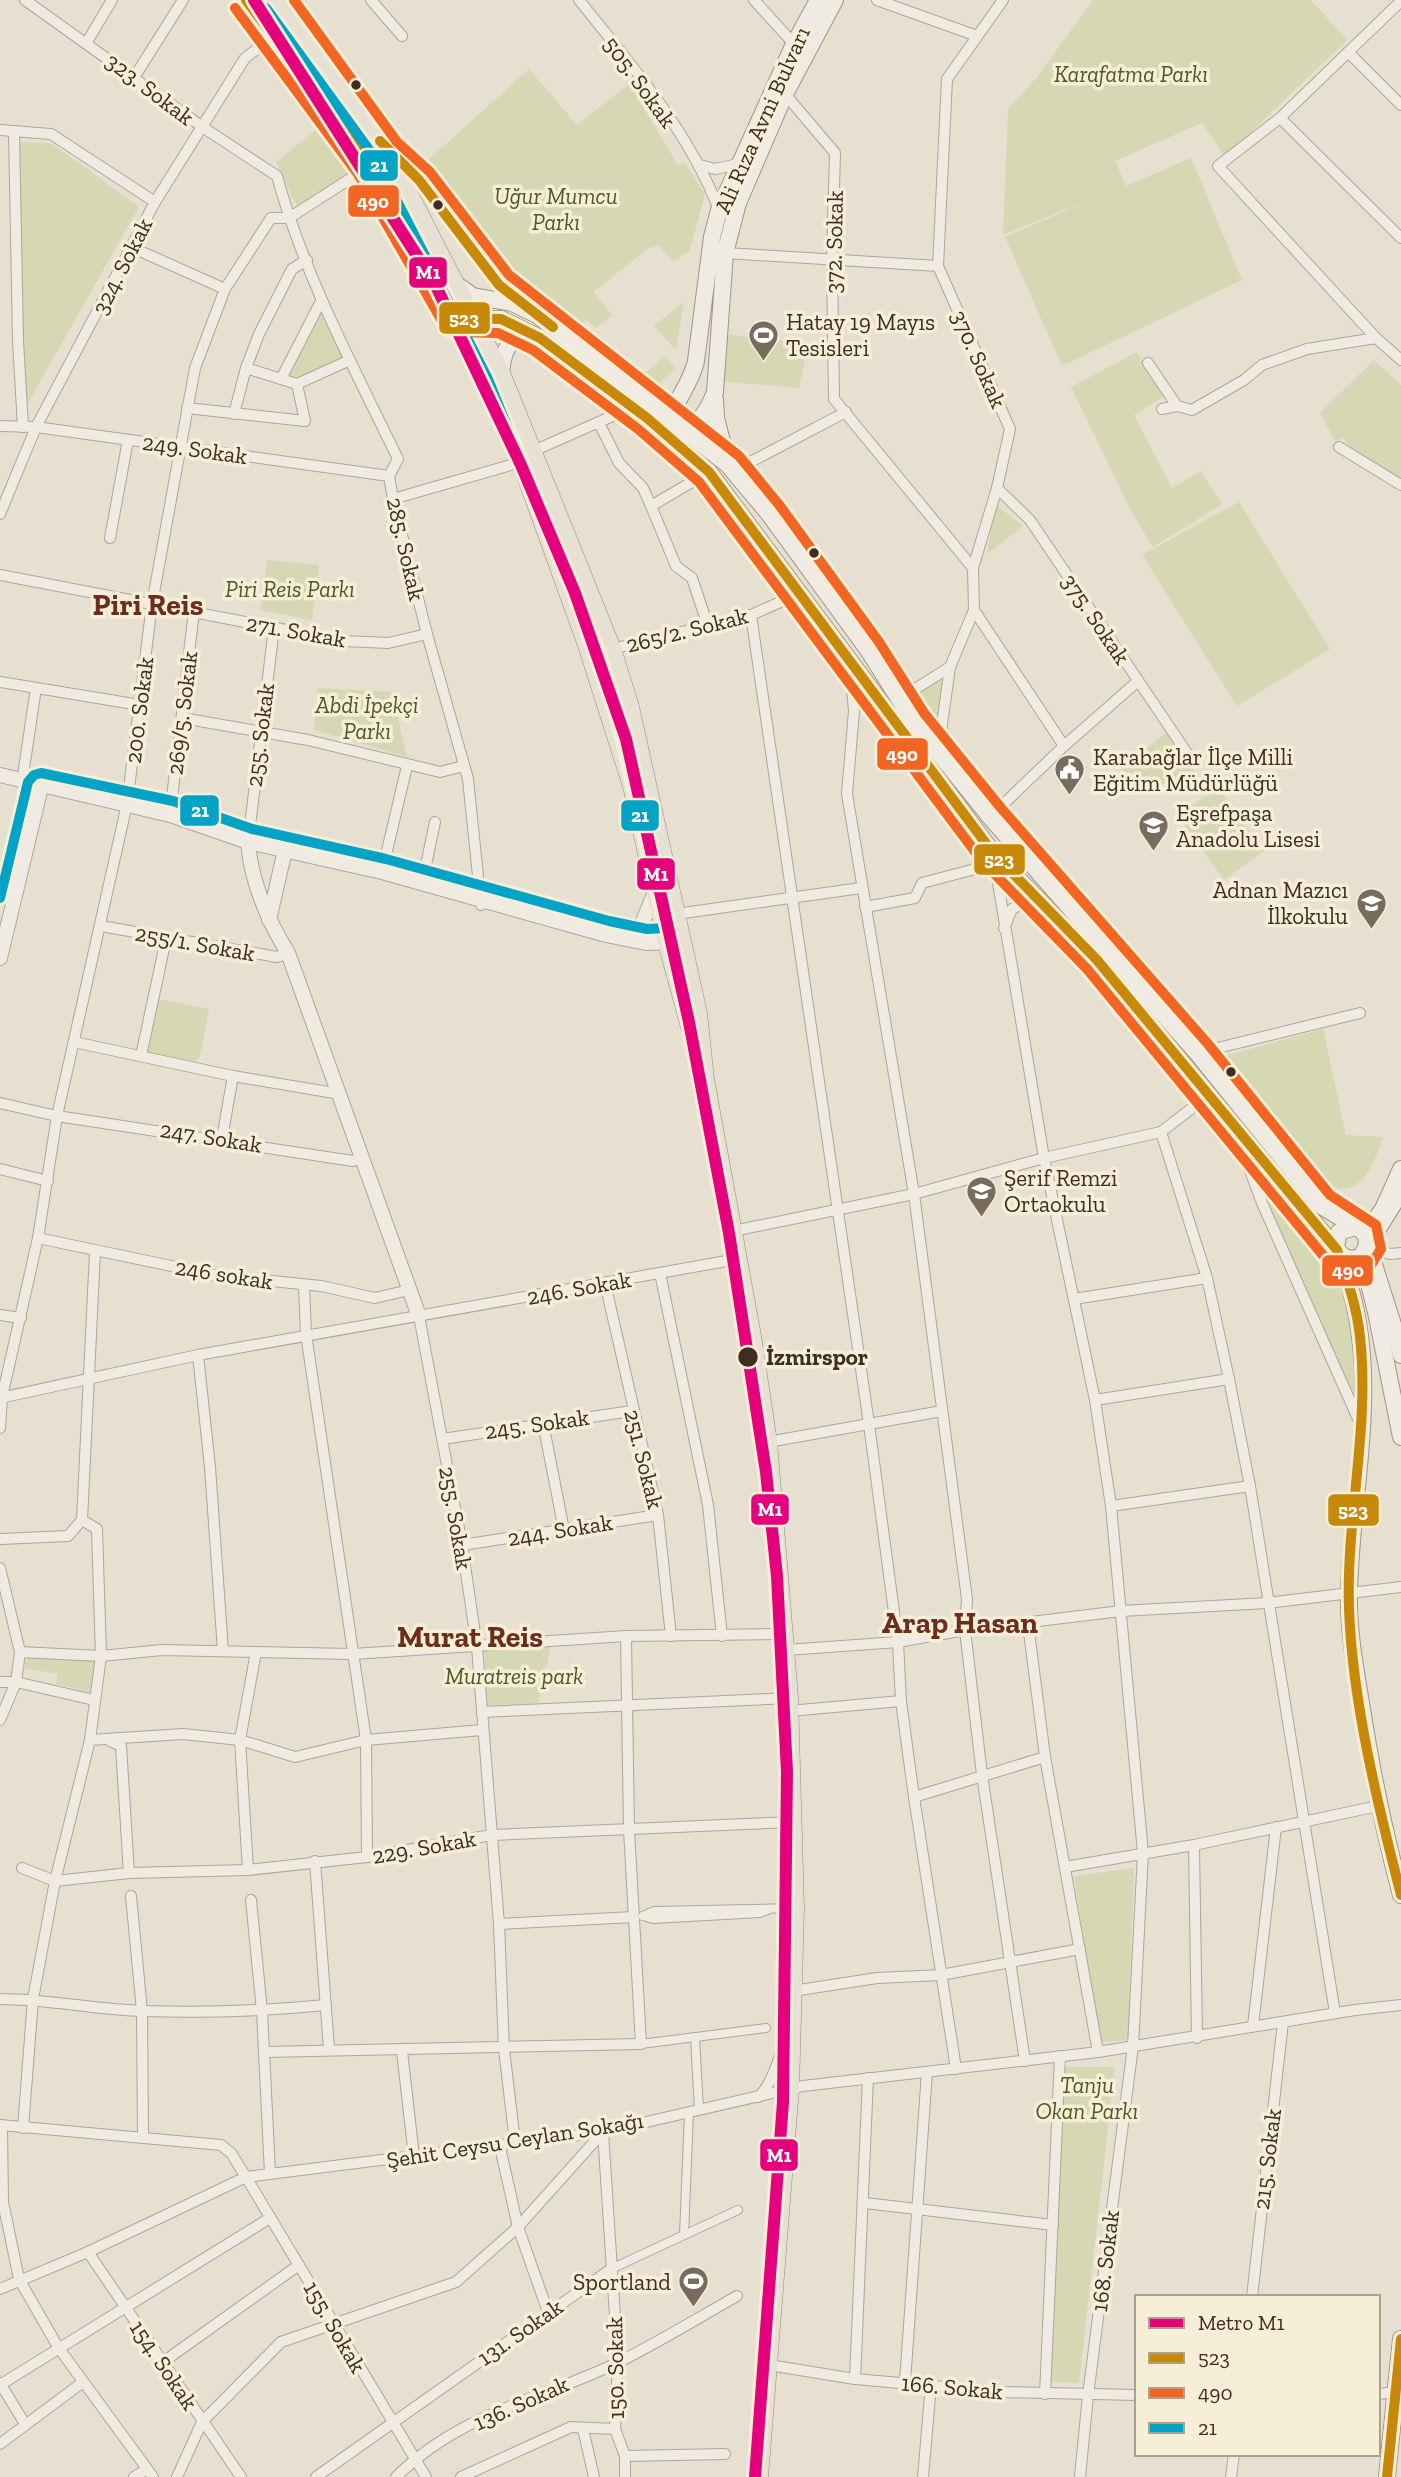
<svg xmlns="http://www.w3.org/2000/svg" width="1401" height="2477" viewBox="0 0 1401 2477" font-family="'Zilla Slab',serif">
<rect width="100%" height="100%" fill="#e7e0d1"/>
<!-- green -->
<g fill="#d6d7b3">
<path d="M1093 0H1311L1347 40 1225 157 1202 123 1115 161 1126 186 1191 158 1242 280 1062 366 1005 237 1104 194 1003 235 1008 109 1037 77Z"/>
<path d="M529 69 577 125 629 84 678 165 685 163 705 194 690 250 674 261 659 246 649 248 593 292 612 315 596 328 587 320 570 335 497 278 427 161Z"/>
<path d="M322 125 352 172 297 207 276 162Z"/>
<path d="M20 142 51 143 139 207 24 410Z"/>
<path d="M684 302 676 350 654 326Z"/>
<path d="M319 310 345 356 297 380 284 378Z"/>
<path d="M724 334 809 344 799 388 719 381Z"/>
<path d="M1137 352 1164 396 1134 415 1172 488 1201 471 1222 504 1153 547 1132 513 1071 387Z"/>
<path d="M664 357 676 367 648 394 631 385Z"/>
<path d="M1374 360 1401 385V478L1352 450 1343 438 1335 441 1320 413Z"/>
<path d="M1239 502 1330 649 1237 706 1142 555Z"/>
<path d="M995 504 1023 526 987 554Z"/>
<path d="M267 560 319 565 312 620 260 610Z"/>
<path d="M945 673 933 746 900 702Z"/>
<path d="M317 688 392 692 407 757 314 730Z"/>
<path d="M1167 732 1199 777 1141 788 1121 769Z"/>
<path d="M1218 787 1264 851 1224 880 1178 816Z"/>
<path d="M158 999 209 1009 200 1056 194 1063 146 1053Z"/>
<path d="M1323 1029 1346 1135 1383 1137C1370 1177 1354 1207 1310 1177L1214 1059Z"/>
<path d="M1267 1187 1330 1269 1351 1313 1358 1410 1264 1193Z"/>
<path d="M551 1645 538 1703 487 1705 484 1651Z"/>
<path d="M27 1655 97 1659 90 1692 56 1684 58 1674 24 1668Z"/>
<path d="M1134 1868 1128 2040 1099 2043 1074 1876Z"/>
<path d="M1064 2067H1115L1079 2383 1051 2382Z"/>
</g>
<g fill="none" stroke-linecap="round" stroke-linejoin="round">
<defs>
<g id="pedestrian">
<path d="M643 1916 654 1911 795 1908"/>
<path d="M643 1916 653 1919 760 1913 768 1910"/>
<path d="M695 2037 699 2110"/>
<path d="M641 2044 766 2028"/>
<path d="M684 2235 689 2112"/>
<path d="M611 2269 738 2210"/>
</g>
<g id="minor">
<path d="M25 0 201 126 277 176C304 275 353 366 398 459L389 476 393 499 427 634 468 779 481 905"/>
<path d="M371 0 402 36"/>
<path d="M579 0C631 65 689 131 719 210"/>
<path d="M754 0 794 44"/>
<path d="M877 0 977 36"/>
<path d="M1401 1 1280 118 1218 166 1376 338 1401 360"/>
<path d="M87 42 112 0"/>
<path d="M1349 53 1401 105"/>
<path d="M135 76 183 0"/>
<path d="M785 94 835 153 832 262 834 399 973 568"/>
<path d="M1280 118 1401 238"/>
<path d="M0 130 51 134 155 202"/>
<path d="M14 131 18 341 23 427"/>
<path d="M700 165 715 169 738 164"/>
<path d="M131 247 225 289"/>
<path d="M725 253 938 266"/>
<path d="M307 260 292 269 259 334 246 368 297 384 350 360"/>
<path d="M1148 363 1177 406 1192 410 1244 380 1262 365 1307 349 1376 338"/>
<path d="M281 379 321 301"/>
<path d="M187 408 305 421 297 384"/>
<path d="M1162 409 1177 406"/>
<path d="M234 414 246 368"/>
<path d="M599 423 619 463 643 488 651 506"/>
<path d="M0 426 36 427 389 476"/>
<path d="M1339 447 1401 485"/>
<path d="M531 452 633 407"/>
<path d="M733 471 846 412"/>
<path d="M997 488 1030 520 1189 756"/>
<path d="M393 499 521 462"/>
<path d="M0 514 36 427 155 202 245 58 273 37"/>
<path d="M110 538 128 440"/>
<path d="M0 575 344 641 388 643 427 634"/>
<path d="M974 610 1064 746"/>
<path d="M751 615 869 1424 898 1642 901 1701 914 1797 956 2069"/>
<path d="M708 626 692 578 676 566 651 506 709 472"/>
<path d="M612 649 751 615 801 593"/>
<path d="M850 663 854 711 847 794 914 1194 967 1599 965 1630 982 1775 1025 2061"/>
<path d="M0 682 140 705"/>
<path d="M899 699 950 667 974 610 973 568 997 488 1010 429 938 266 947 79 1003 0"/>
<path d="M182 718 308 740 440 772 464 766"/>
<path d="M938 753 950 667"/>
<path d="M22 782 36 688"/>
<path d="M170 815 194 611"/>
<path d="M990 817 1064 746 1138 681"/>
<path d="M248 842 274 628"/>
<path d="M993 853 1044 1158 1095 1400 1111 1506 1143 1853 1133 2046 1088 2395 1080 2477"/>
<path d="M382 872 407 766"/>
<path d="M422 884 435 822"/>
<path d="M865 907 915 898 922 883 979 868"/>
<path d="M676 914 861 888"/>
<path d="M101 926 277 957 288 953"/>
<path d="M1004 928 1012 909 1027 901 1042 903"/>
<path d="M74 1042 233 1076 340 1094"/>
<path d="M1197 1053 1360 1013"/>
<path d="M141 1056 166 939"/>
<path d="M0 1103 57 1116 353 1161 363 1158"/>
<path d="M1161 1132 1207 1278 1229 1379 1250 1486 1335 2013"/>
<path d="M1236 1133 1262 1203 1359 1421"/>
<path d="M222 1138 233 1076"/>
<path d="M0 1169 48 1181"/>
<path d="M733 1231 914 1194 1044 1158 1161 1132 1209 1095"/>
<path d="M38 1238 214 1275 321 1286 375 1298 409 1290"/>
<path d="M1367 1247 1390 1254 1401 1253"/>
<path d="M660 1273 708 1505 722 1636"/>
<path d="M605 1283 658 1515 671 1636"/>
<path d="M304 1286 306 1334 366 1740 367 1857"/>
<path d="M1074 1299 1207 1278"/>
<path d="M0 1315 21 1318"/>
<path d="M419 1316 462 1545 477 1647 499 1924 504 2049 515 2142"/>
<path d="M198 1355 210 1467 223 1651"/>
<path d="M0 1398 198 1355 738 1259"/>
<path d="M1095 1400 1229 1379"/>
<path d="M543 1423 564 1530"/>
<path d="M0 1428 2 1397 38 1238 57 1116 127 804 152 604 195 368 225 289 271 218H289L370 166"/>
<path d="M442 1439 632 1411"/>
<path d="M768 1442 942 1411"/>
<path d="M1111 1506 1250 1486"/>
<path d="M0 1539 68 1536 82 1520"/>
<path d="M462 1545 658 1515"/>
<path d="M0 1568 20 1652 16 1682 0 1720"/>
<path d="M1028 1624 1045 1757 1098 2052"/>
<path d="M786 1650 898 1642 965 1630 1121 1611 1267 1603 1401 1587"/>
<path d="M20 1652 101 1656 162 1650 353 1654 626 1636 784 1634"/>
<path d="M0 1682H16L94 1700"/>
<path d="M789 1711 901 1701"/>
<path d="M482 1712 789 1698"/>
<path d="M90 1740 183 1734 240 1740 295 1757 366 1740 482 1730"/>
<path d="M110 1741 121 1746 129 1873"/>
<path d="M914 1797 1045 1757"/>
<path d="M1194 1845 1197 2038"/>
<path d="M315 1861 329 2049"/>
<path d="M1065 1867 1194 1845 1378 1806"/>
<path d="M22 1868 55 1881 129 1873 248 1870 367 1857 492 1835 793 1822"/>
<path d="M248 1870 240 1740 256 1652"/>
<path d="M131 1896 142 2011 143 2137"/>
<path d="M251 1900 262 2011 270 2173"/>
<path d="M499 1924 633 1917"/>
<path d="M793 1991 877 1978 941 1975 1080 1949"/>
<path d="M0 1999C49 1999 96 2010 144 2011 205 2013 265 2011 326 2005"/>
<path d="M1253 2026 1276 1827"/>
<path d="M402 2051 414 2157"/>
<path d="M265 2052 641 2044 629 1830 626 1636"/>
<path d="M758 2097C773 2085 778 2056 788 2038"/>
<path d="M0 2125 221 2145 231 2153 246 2177 426 2477"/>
<path d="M2 2126 3 2202 19 2279 58 2347 153 2477"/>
<path d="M23 2128 33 1999 55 1881 90 1740 101 1656 97 1529 82 1520 95 1252"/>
<path d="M603 2132 618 2362 615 2429 625 2456V2477"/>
<path d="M499 2143 518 2227 548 2312"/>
<path d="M865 2203 1053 2225"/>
<path d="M88 2252 241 2477"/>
<path d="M0 2289 88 2252 246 2177 603 2132 803 2086 1098 2052 1355 2010 1401 2005"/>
<path d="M1252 2297 1283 2022"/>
<path d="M163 2362 299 2265"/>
<path d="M769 2365 855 2379 1001 2392 1137 2395"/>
<path d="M855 2379 868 2078"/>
<path d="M905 2382 927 2072"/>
<path d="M0 2383 25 2424"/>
<path d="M0 2385 270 2218"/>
<path d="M1045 2394 1060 2056"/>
<path d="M1378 2394 1395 2392"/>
<path d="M583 2429 594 2477"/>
<path d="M0 2444 83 2382"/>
<path d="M625 2456 725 2454"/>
<path d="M134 2477 147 2469"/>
<path d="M177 2477 202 2422 281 2342 456 2282 518 2227 603 2132"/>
<path d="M316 2477 611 2269"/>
<path d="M396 2477C461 2412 541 2400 619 2362 659 2342 698 2318 737 2296"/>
<path d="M461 2477 571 2427 615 2429"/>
<path d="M923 2477 931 2385"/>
<path d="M1231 2477 1234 2454"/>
</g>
<g id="tertiary">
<path d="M0 775 170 815 248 842 382 872 606 935 646 943 677 942"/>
<path d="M248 842C251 882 267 919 288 953L419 1316"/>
<path d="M269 920 285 850"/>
<path d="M612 934 641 926 655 892"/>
<path d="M0 958 41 787"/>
</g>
<g id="secondary">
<path d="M818 0 794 44 719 210 712 237 696 361C690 389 668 405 669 436 695 428 706 417 715 392L725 253 738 203 785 94 835 0"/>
<path d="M457 285 473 296 512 303 537 315 728 465 769 514 868 650 913 721 990 817 1197 1053 1321 1206 1361 1230 1367 1237 1365 1268 1376 1312 1401 1437"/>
<path d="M463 319H501L540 338 647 418 709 472 993 853 1097 960 1337 1250C1386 1365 1352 1473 1349 1592 1348 1629 1355 1666 1361 1703 1371 1768 1384 1831 1401 1895"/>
<path d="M501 373C504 344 510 336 540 338"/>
<path d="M715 399 716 418 728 465"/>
<path d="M1401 1169 1383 1209 1374 1221 1339 1232 1336 1246C1340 1257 1350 1262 1361 1256L1401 1192"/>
<path d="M1370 1252 1396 1334H1401"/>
<path d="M1390 1327 1396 1334 1401 1355"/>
<path d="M1387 2477 1401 2339"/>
</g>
<g id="primary">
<path d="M246 0 370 166 426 261 521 462 587 645 632 786 667 943 690 1027"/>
<path d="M277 0 387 151 501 373 612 649 630 707 698 1013 705 1079 752 1336 768 1442 789 1698 795 1908 790 2088 759 2477"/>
</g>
</defs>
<!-- pedestrian casing -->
<use href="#pedestrian" stroke="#ada599" stroke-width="10"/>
<!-- minor casing -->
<use href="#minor" stroke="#ada599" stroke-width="12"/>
<!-- tertiary casing -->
<use href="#tertiary" stroke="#ada599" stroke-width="16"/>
<!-- secondary casing -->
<use href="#secondary" stroke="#9c958a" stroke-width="18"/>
<!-- primary casing -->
<use href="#primary" stroke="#928b80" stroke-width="19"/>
<!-- pedestrian -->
<use href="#pedestrian" stroke="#efebe3" stroke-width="8"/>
<!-- minor -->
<use href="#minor" stroke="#efebe3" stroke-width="10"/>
<!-- tertiary -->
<use href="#tertiary" stroke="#efebe3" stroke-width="14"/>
<!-- secondary -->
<use href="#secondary" stroke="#efebe3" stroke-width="16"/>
<!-- primary -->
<use href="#primary" stroke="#e6e1d4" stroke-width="18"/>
<defs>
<g id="bus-1">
<path d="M246 0 370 166 456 318 501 319 540 338 647 418 709 472 993 853 1097 960 1337 1250C1347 1279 1357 1307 1360 1337 1370 1428 1346 1517 1349 1608 1352 1700 1378 1806 1401 1895"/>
<path d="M380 141 419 180 499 285 553 327"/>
<path d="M1387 2477 1401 2339"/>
</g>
<path id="bus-2" d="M235 8 358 174 446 328 454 332 498 333 533 350 638 429 699 482 982 861 1087 969 1331 1265 1353 1272 1371 1265 1381 1249 1376 1225 1330 1195 1208 1044 1001 808 924 713 879 642 780 506 739 456 509 275 430 172 397 142 294 0"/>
<path id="bus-3" d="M0 898 28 782 34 775 41 773 173 801 252 829 386 859 609 921 647 929 666 928 616 711 599 654 488 379 375 158 266 8"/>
</defs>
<!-- bus-1 casing -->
<use href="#bus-1" stroke="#f7eed8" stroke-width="16"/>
<!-- bus-2 casing -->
<use href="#bus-2" stroke="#f7eed8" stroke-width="16"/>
<!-- bus-3 casing -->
<use href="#bus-3" stroke="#f7eed8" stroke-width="16"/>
<!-- bus-1 -->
<use href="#bus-1" stroke="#c88808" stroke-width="10"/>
<!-- bus-2 -->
<use href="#bus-2" stroke="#f26522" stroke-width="10"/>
<!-- bus-3 -->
<use href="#bus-3" stroke="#03a3c5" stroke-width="10"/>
<defs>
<path id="metro-1" d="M254 0 435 284 521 465 575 593 626 739 689 1022 729 1233 766 1472 777 1576 787 1772 783 2102 755 2477"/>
</defs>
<!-- metro-1 casing -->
<use href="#metro-1" stroke="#f7eed8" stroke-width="18"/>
<!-- metro-1 -->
<use href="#metro-1" stroke="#e5007d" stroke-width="12"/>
</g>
<!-- icons -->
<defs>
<symbol id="stadium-pin" viewBox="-11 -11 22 30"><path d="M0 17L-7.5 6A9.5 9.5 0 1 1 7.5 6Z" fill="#786c5e" stroke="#f7eed8"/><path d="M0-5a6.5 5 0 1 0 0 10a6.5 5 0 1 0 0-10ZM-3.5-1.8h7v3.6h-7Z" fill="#fff"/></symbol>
<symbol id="civic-pin" viewBox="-11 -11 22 30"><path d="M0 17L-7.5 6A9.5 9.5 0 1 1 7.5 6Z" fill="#786c5e" stroke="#f7eed8"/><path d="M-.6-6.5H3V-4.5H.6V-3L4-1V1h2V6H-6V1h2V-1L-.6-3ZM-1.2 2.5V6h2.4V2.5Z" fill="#fff"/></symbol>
<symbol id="school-pin" viewBox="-11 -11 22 30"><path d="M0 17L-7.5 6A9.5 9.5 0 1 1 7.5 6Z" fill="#786c5e" stroke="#f7eed8"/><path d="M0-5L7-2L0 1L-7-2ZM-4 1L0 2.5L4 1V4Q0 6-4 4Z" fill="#fff"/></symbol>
</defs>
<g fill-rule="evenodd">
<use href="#stadium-pin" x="746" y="318" width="35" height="47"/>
<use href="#civic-pin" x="1052" y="752" width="35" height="47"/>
<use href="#school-pin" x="1136" y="808" width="35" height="47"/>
<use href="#school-pin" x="1354" y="886" width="35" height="47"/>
<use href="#school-pin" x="964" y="1174" width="35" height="47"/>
<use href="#stadium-pin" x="676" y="2264" width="35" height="47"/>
</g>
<!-- markers -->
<g fill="#3d2e20" stroke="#f7eed8" stroke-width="2.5">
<circle cx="356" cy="85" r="6"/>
<circle cx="438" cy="205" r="6"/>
<circle cx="814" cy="553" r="6"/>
<circle cx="1231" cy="1072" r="6"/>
<circle cx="748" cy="1357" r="11"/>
</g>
<g text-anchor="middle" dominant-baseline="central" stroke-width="7" stroke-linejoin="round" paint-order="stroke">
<!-- park labels -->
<g font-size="23" font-style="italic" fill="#4d5a26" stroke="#f7eed8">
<text x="1131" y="74">Karafatma Parkı</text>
<text x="556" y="196">Uğur Mumcu<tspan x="556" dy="26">Parkı</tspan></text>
<text x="290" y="589">Piri Reis Parkı</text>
<text x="367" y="705">Abdi İpekçi<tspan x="367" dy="26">Parkı</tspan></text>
<text x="514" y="1676">Muratreis park</text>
<text x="1087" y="2085">Tanju<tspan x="1087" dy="26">Okan Parkı</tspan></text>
</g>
<!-- street labels -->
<g font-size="23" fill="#3d2e20" stroke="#f7eed8">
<text transform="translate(640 82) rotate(54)">505. Sokak</text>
<text transform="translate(150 89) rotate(37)">323. Sokak</text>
<text transform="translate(762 120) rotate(-66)">Ali Rıza Avni Bulvarı</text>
<text transform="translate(834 242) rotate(-89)">372. Sokak</text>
<text transform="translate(122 266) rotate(-63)">324. Sokak</text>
<text transform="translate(979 359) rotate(66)">370. Sokak</text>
<text transform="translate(195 449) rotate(8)">249. Sokak</text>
<text transform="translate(406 549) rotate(77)">285. Sokak</text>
<text transform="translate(1096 619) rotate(56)">375. Sokak</text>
<text transform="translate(687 630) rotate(-14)">265/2. Sokak</text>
<text transform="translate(296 631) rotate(10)">271. Sokak</text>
<text transform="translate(139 710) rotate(-83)">200. Sokak</text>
<text transform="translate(182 713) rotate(-83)">269/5. Sokak</text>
<text transform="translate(260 735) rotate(-83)">255. Sokak</text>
<text transform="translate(195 943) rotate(10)">255/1. Sokak</text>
<text transform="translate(211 1137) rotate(9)">247. Sokak</text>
<text transform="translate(224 1274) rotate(9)">246 sokak</text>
<text transform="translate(579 1288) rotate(-10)">246. Sokak</text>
<text transform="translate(537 1424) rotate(-8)">245. Sokak</text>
<text transform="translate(644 1459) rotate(76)">251. Sokak</text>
<text transform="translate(456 1518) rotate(80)">255. Sokak</text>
<text transform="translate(560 1530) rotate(-9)">244. Sokak</text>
<text transform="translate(424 1847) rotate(-10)">229. Sokak</text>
<text transform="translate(515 2140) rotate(-9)">Şehit Ceysu Ceylan Sokağı</text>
<text transform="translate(1267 2159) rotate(-83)">215. Sokak</text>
<text transform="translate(1105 2261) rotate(-83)">168. Sokak</text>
<text transform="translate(335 2327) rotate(60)">155. Sokak</text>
<text transform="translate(520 2332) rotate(-35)">131. Sokak</text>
<text transform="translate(164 2365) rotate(56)">154. Sokak</text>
<text transform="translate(615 2368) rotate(-91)">150. Sokak</text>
<text transform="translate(952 2387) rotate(5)">166. Sokak</text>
<text transform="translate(521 2403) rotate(-24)">136. Sokak</text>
</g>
<!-- poi labels -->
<g font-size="23" fill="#3d2e20" stroke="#f7eed8" text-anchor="start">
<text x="786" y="322">Hatay 19 Mayıs<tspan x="786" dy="26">Tesisleri</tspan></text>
<text x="1093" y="757">Karabağlar İlçe Milli<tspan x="1093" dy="26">Eğitim Müdürlüğü</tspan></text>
<text x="1176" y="813">Eşrefpaşa<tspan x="1176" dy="26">Anadolu Lisesi</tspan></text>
<text x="1348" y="890" text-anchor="end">Adnan Mazıcı<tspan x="1348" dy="26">İlkokulu</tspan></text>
<text x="1004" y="1178">Şerif Remzi<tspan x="1004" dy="26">Ortaokulu</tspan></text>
<text x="671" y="2282" text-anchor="end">Sportland</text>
</g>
<!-- stop labels -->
<g font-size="23" font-weight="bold" fill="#3d2e20" stroke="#f7eed8" text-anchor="start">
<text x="766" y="1357">İzmirspor</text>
</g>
<!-- district labels -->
<g font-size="30" font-weight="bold" fill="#6b2e1e" stroke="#f7eed8">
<text x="148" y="605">Piri Reis</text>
<text x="960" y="1623">Arap Hasan</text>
<text x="470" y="1637">Murat Reis</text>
</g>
</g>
<g stroke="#f7eed8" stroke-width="2.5">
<rect x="359" y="149" width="40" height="33" rx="7" fill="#03a3c5"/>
<rect x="347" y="184" width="53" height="34" rx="7" fill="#f26522"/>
<rect x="408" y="256" width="40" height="33" rx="7" fill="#e5007d"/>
<rect x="438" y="301" width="53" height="34" rx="7" fill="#c88808"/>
<rect x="876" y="737" width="53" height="34" rx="7" fill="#f26522"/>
<rect x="179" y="794" width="41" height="33" rx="7" fill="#03a3c5"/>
<rect x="620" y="799" width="40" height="33" rx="7" fill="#03a3c5"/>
<rect x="973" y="843" width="53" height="33" rx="7" fill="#c88808"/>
<rect x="636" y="857" width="40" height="34" rx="7" fill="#e5007d"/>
<rect x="1321" y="1254" width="53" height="33" rx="7" fill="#f26522"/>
<rect x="750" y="1493" width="40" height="33" rx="7" fill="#e5007d"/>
<rect x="1327" y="1493" width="53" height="34" rx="7" fill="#c88808"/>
<rect x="759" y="2138" width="40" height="34" rx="7" fill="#e5007d"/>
</g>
<g font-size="19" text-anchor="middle" font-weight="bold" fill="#fff">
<text x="379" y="172">21</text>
<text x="373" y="208">490</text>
<text x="428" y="279">M1</text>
<text x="464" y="325">523</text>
<text x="902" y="761">490</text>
<text x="200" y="817">21</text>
<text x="640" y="822">21</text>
<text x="999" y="866">523</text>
<text x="656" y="881">M1</text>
<text x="1348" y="1277">490</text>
<text x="770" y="1516">M1</text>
<text x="1353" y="1517">523</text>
<text x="779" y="2162">M1</text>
</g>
<!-- legend -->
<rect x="1135" y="2295" width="245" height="161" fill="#f7eed8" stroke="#ada18e" stroke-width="2"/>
<rect x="1149" y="2318" width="35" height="10" fill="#e5007d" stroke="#ada18e" stroke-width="2"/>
<text x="1198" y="2330" font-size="21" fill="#3d2e20">Metro M1</text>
<rect x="1149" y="2353" width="35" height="10" fill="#c88808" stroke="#ada18e" stroke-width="2"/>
<text x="1198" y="2365" font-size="21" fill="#3d2e20">523</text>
<rect x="1149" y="2388" width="35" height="10" fill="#f26522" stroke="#ada18e" stroke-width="2"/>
<text x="1198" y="2400" font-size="21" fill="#3d2e20">490</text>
<rect x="1149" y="2423" width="35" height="10" fill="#03a3c5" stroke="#ada18e" stroke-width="2"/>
<text x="1198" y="2435" font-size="21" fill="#3d2e20">21</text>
</svg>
